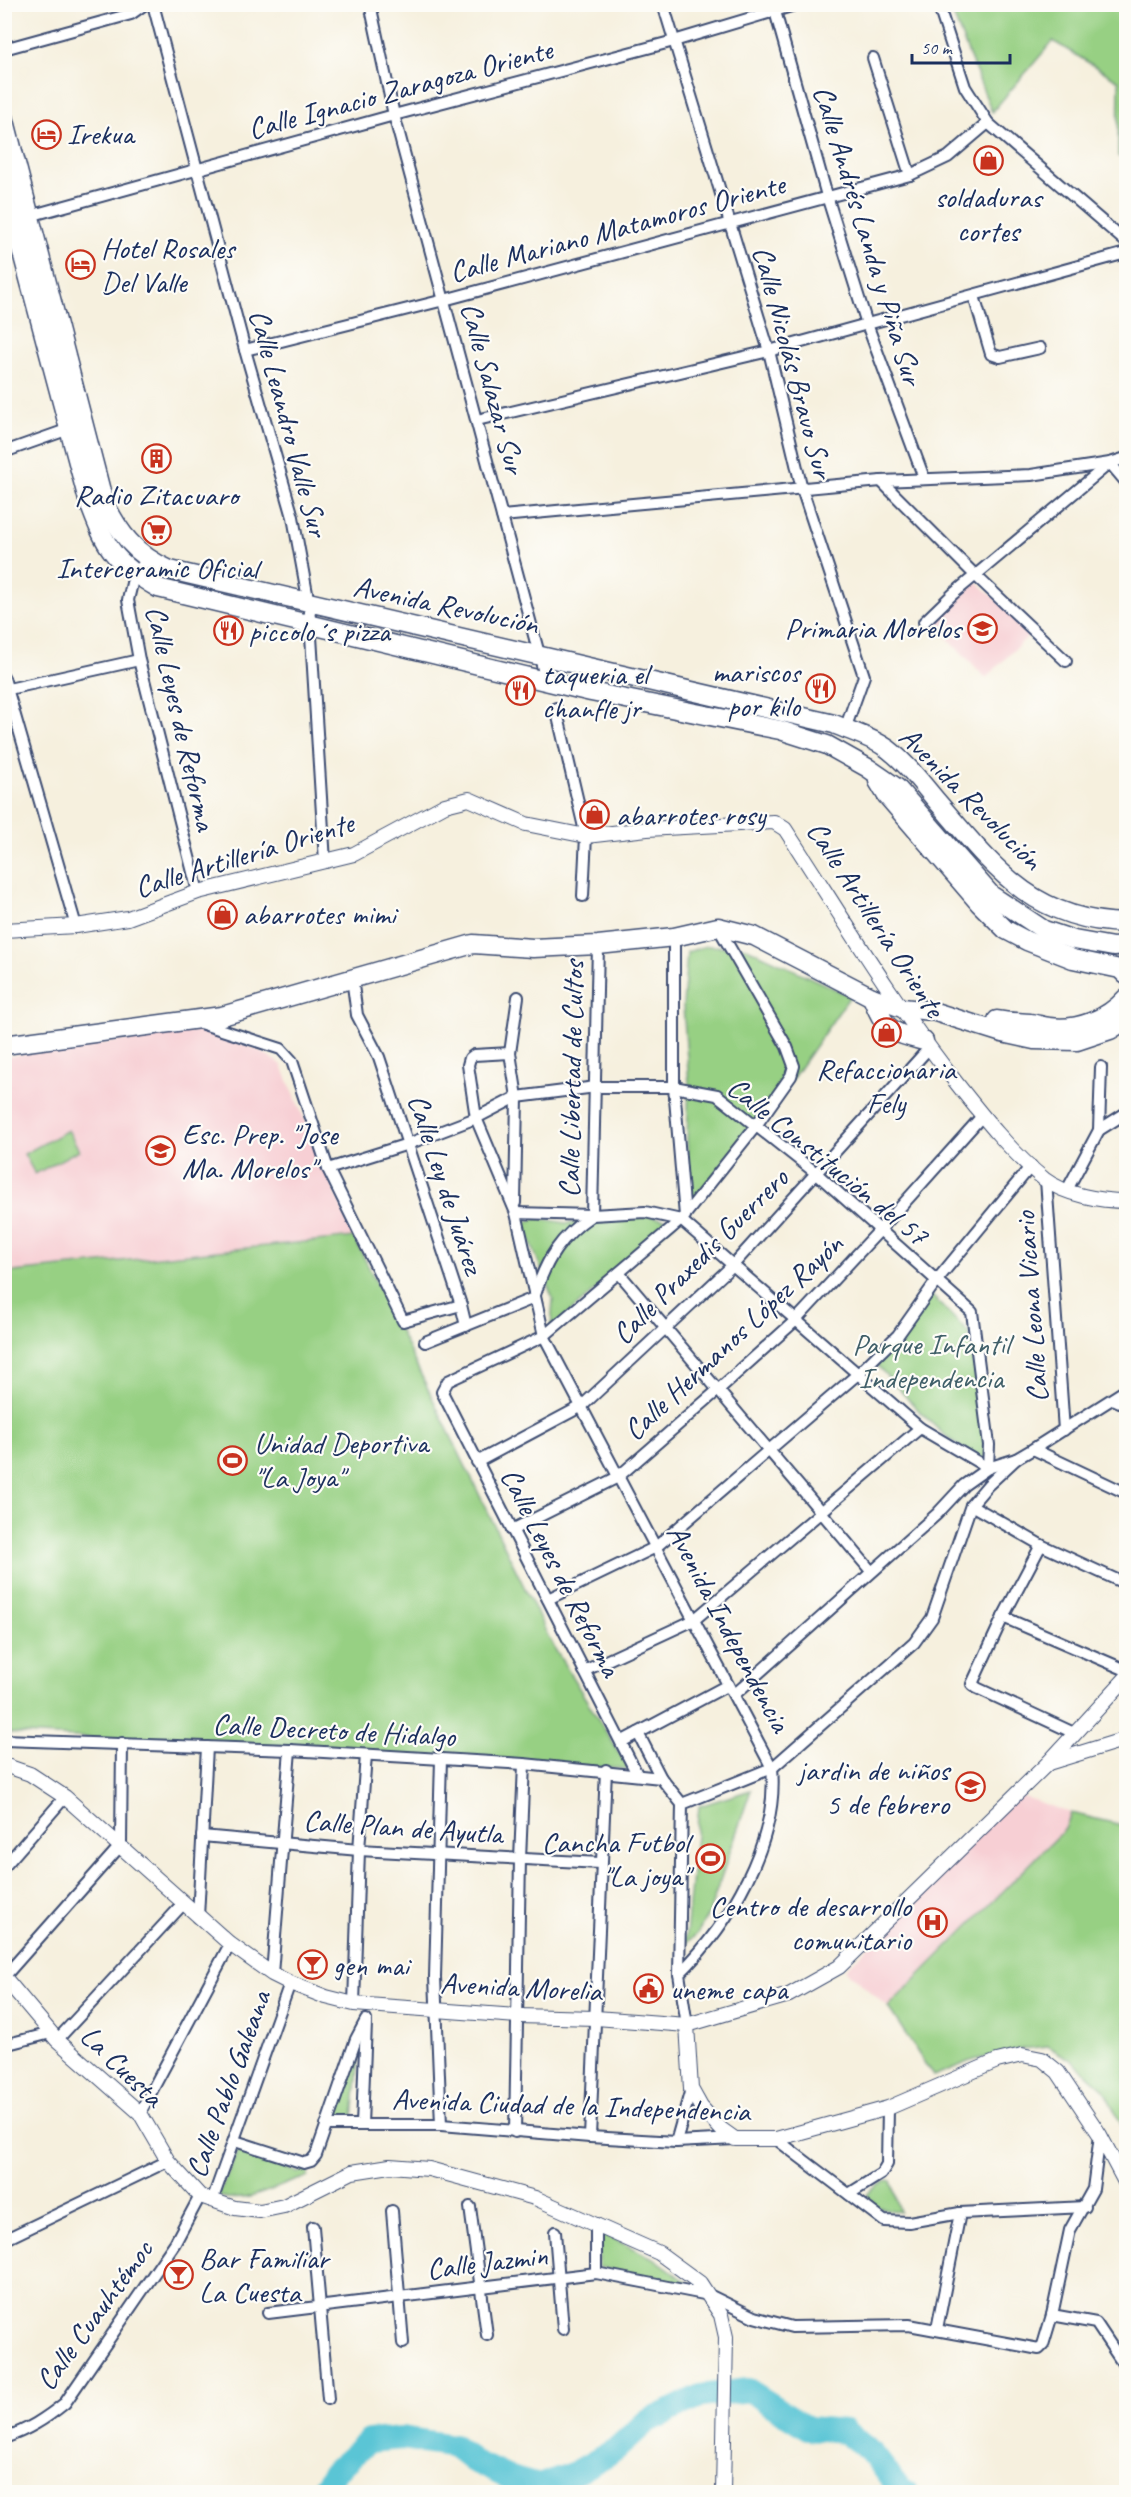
<svg xmlns="http://www.w3.org/2000/svg" width="1131" height="2497" viewBox="0 0 1131 2497" font-family="Caveat,sans-serif">
<rect width="100%" height="100%" fill="#fdfcf7"/>
<filter id="ink" filterUnits="userSpaceOnUse"><feTurbulence type="fractalNoise" baseFrequency=".0167" numOctaves="2"/><feDisplacementMap in="SourceGraphic" scale="12" xChannelSelector="R" yChannelSelector="G"/><feConvolveMatrix kernelMatrix="1 2 1 2 8 2 1 2 1" color-interpolation-filters="sRGB"/></filter>
<filter id="wash" filterUnits="userSpaceOnUse"><feTurbulence type="fractalNoise" baseFrequency=".008" numOctaves="4" result="noise"/><feDisplacementMap in="SourceGraphic" scale="24" xChannelSelector="R" yChannelSelector="G"/><feGaussianBlur stdDeviation="1.35" result="paint"/><feColorMatrix in="noise" values="0 0 0 0 0 0 0 0 0 0 0 0 0 0 0 0 0 1.4 0 .05"/><feComposite in="paint" operator="in"/></filter>
<g filter="url(#wash)">
<rect width="100%" height="100%" fill="#f6f0de"/>
<!-- built -->
<g fill="#f7cfd4">
<path d="M976 581 1031 633 986 678 932 622Z"/>
<path d="M199 1030 257 1049 281 1064 354 1237 5 1273 4 1057Z"/>
<path d="M1018 1795 1071 1813 1065 1829 888 2007 845 1970Z"/>
</g>
<!-- green -->
<g fill="#97d083" stroke="#598070" stroke-width="1.5">
<path d="M949 5H1126V161L1118 156 1119 81 1053 41 992 112Z"/>
<path d="M706 946 745 947 850 996 790 1082 691 1202 687 1139 689 1084 683 1006 687 952Z"/>
<path d="M68 1130 79 1150 35 1174 24 1154Z"/>
<path d="M650 1216 676 1222 551 1328 553 1299 523 1223 537 1218 566 1223H599Z"/>
<path d="M354 1237 553 1646 629 1769 5 1733 4 1273Z"/>
<path d="M931 1295 969 1333 984 1433 986 1462C945 1445 905 1395 875 1363Z"/>
<path d="M751 1790 709 1913 697 1934 685 1944 699 1806Z"/>
<path d="M1071 1813 1126 1826V2134L1103 2088 1071 2060 1047 2046 1015 2050 974 2060 933 2076 888 2007 1065 1829Z"/>
<path d="M362 2030 353 2117H332Z"/>
<path d="M239 2149 298 2173 308 2168V2177C277 2184 250 2206 218 2196Z"/>
<path d="M891 2181 900 2212 877 2207 867 2195C874 2186 879 2182 891 2181Z"/>
<path d="M601 2233 655 2259 694 2287 598 2267Z"/>
</g>
<g fill="none" stroke-linecap="round" stroke-linejoin="round">
<!-- river -->
<path stroke="#5ac5d5" stroke-width="24" d="M320 2492 335 2471 369 2441 402 2438 454 2446 473 2461 507 2477 539 2486 577 2472 615 2450 646 2422 701 2396 748 2390 808 2428 845 2431 873 2454 901 2491 906 2492"/>
</g>
</g>
<g filter="url(#ink)">
<g fill="none" stroke-linecap="round" stroke-linejoin="round">
<defs>
<g id="minor">
<path d="M153 4 245 350 293 517 309 604 325 862"/>
<path d="M370 4 394 115 546 680"/>
<path d="M663 4 769 351 802 489 864 676 845 729"/>
<path d="M773 4 827 196 867 324 924 478"/>
<path d="M938 4 965 87 988 123 1126 242"/>
<path d="M4 49 131 14 145 4"/>
<path d="M873 58 910 175"/>
<path d="M4 223 394 115 674 41 798 4"/>
<path d="M974 296 991 354 1000 357 1040 348"/>
<path d="M245 350 444 300 910 175 948 157 988 123"/>
<path d="M477 420 769 351 1126 253"/>
<path d="M4 452 72 428"/>
<path d="M881 481 975 575 1066 661"/>
<path d="M502 516 881 481 1031 475 1110 463 1126 458"/>
<path d="M148 559 134 575 128 600 139 660 198 892"/>
<path d="M924 622 953 594 1110 463 1126 482"/>
<path d="M4 678 76 926"/>
<path d="M4 690 139 660"/>
<path d="M556 708 586 836 583 896"/>
<path d="M674 937V1087L685 1216"/>
<path d="M352 978 357 1015 379 1057 461 1305 466 1326"/>
<path d="M200 1023 281 1049 292 1061 328 1169 403 1321 461 1305"/>
<path d="M510 1053 474 1055 470 1058 468 1065 476 1118 516 1213 544 1336 772 1768C779 1841 730 1924 679 1974L687 2025"/>
<path d="M1099 1130 1101 1067"/>
<path d="M328 1169 408 1144 476 1118 517 1097 596 1087H674L717 1095 816 1173 972 1312 989 1445 988 1468"/>
<path d="M1046 1180 1064 1430"/>
<path d="M1067 1190 1099 1130 1126 1113"/>
<path d="M515 1203 517 1097 510 1053 518 997"/>
<path d="M516 1213 592 1215 645 1212 681 1220 920 1428 988 1468"/>
<path d="M592 1215 598 945"/>
<path d="M619 1273 871 1571"/>
<path d="M535 1295C546 1259 561 1236 592 1215"/>
<path d="M425 1342 534 1298"/>
<path d="M1113 1399 1126 1405"/>
<path d="M1033 1449 1126 1493"/>
<path d="M477 1462 582 1406 733 1265 929 1048"/>
<path d="M971 1505 1041 1545 1126 1584"/>
<path d="M512 1530 618 1477 718 1390 795 1321 879 1231 982 1116"/>
<path d="M1041 1545 1003 1617 972 1684 977 1688 1074 1733"/>
<path d="M548 1599 656 1547 859 1373 898 1335 937 1280 1031 1166"/>
<path d="M1003 1617 1126 1670"/>
<path d="M584 1671 694 1620 920 1428"/>
<path d="M734 1695 937 1514 964 1485 988 1468 1016 1459 1033 1449 1126 1390"/>
<path d="M638 1733 661 1778 682 1804 679 1974"/>
<path d="M4 1740 290 1750 524 1764 661 1778"/>
<path d="M621 1742 728 1685"/>
<path d="M441 1759 435 1977 441 2125"/>
<path d="M637 1774 442 1392 448 1381 544 1336 681 1220 755 1127 791 1076 794 1066 787 1047 718 927"/>
<path d="M682 1804 772 1768 914 1643 932 1618 971 1505 988 1485 1016 1459"/>
<path d="M202 1836 359 1850 600 1863"/>
<path d="M4 1867 65 1797"/>
<path d="M198 1917 207 1747"/>
<path d="M272 1974 290 1750"/>
<path d="M4 1977 121 1845 122 1743"/>
<path d="M354 2004 359 1850 366 1755"/>
<path d="M57 2040 184 1903"/>
<path d="M4 2045 51 2033"/>
<path d="M140 2113 230 1944"/>
<path d="M326 2125H441L590 2137 676 2142 735 2139"/>
<path d="M362 2125 366 2023"/>
<path d="M515 2132 520 1859 524 1764"/>
<path d="M590 2137 606 1770"/>
<path d="M776 2139 884 2221 909 2222 960 2213 1085 2207"/>
<path d="M235 2141 304 2163 311 2161 316 2155 356 2039 366 2020"/>
<path d="M676 2142 691 2089"/>
<path d="M849 2194 881 2174 887 2164 888 2108"/>
<path d="M212 2201 290 1983"/>
<path d="M470 2207 487 2335"/>
<path d="M392 2211 403 2343"/>
<path d="M313 2227 328 2399"/>
<path d="M555 2232 563 2329"/>
<path d="M4 2240 168 2161"/>
<path d="M596 2273V2224"/>
<path d="M268 2313 596 2273 709 2295 754 2317 792 2327 909 2325 1039 2349 1043 2345 1052 2315 1070 2230 1093 2189 1100 2135"/>
<path d="M1052 2315 1096 2323 1126 2368"/>
<path d="M937 2329 960 2213"/>
<path d="M4 2438C28 2430 45 2419 65 2403L175 2243 200 2196"/>
</g>
<g id="tertiary">
<path d="M4 930 76 926 128 918 198 892 354 854 445 805 469 799 526 824 586 836 647 829 774 822 785 829C841 915 894 1004 958 1085 984 1118 1011 1152 1044 1179 1065 1195 1101 1201 1126 1201"/>
<path d="M1048 1763 1126 1739"/>
<path d="M4 1765 30 1774 65 1797 230 1944 272 1974 290 1983 326 1997 354 2004 518 2016 596 2018 687 2025 789 1995 839 1967 1048 1763 1126 1678"/>
<path d="M4 1977 57 2040 140 2113 168 2161 200 2196 235 2208 260 2211 284 2206 352 2172 390 2166 429 2169 535 2198 659 2253 700 2283 721 2315 726 2337 723 2492"/>
<path d="M687 2025 691 2089 701 2107 721 2129 735 2139H776L888 2108 997 2061 1022 2055 1042 2059 1058 2072 1100 2135 1126 2184"/>
</g>
<g id="primary">
<path d="M4 117 103 499C118 532 136 556 170 570L834 724C852 732 872 737 888 749 906 763 920 781 935 799 992 865 1031 921 1126 923"/>
<path d="M4 185 88 500C105 547 114 563 158 588L591 692 780 730 827 745 868 768 897 788 991 895 1044 930 1074 940 1113 947 1126 946"/>
<path d="M878 781 887 796 979 903 1006 930 1027 941 1073 959 1120 969 1126 975"/>
<path d="M872 997C884 1029 891 1033 924 1041"/>
<path d="M997 1020C1008 1022 1019 1022 1030 1023 1036 1024 1043 1026 1049 1027 1078 1031 1107 1019 1126 998"/>
<path d="M4 1045 222 1016 473 944 533 948 598 945 674 937 718 927 754 936 872 997 902 1008 932 1011 1002 1033 1034 1040 1077 1041 1110 1030 1126 1020"/>
</g>
</defs>
<!-- minor casing -->
<use href="#minor" stroke="#3c4c71" stroke-width="14"/>
<!-- tertiary casing -->
<use href="#tertiary" stroke="#3c4c71" stroke-width="16"/>
<!-- primary casing -->
<use href="#primary" stroke="#3c4c71" stroke-width="21"/>
<!-- minor -->
<use href="#minor" stroke="#fff" stroke-width="10"/>
<!-- tertiary -->
<use href="#tertiary" stroke="#fff" stroke-width="14"/>
<!-- primary -->
<use href="#primary" stroke="#fff" stroke-width="18"/>
</g>
</g>
<!-- icons -->
<defs>
<symbol id="hotel-ring" viewBox="-11 -11 22 22"><circle r="9.5" fill="#fdfcf7" stroke="#c8321e" stroke-width="1.5"/><path d="M-6-4.5h1.5V1H6V5H4.5V3h-9V5H-6ZM-4 0a1.8 1.8 0 1 1 3.6 0ZM.5 0V-2.5h3Q6-2.5 6 0Z" fill="#c8321e"/></symbol>
<symbol id="shop-ring" viewBox="-11 -11 22 22"><circle r="9.5" fill="#fdfcf7" stroke="#c8321e" stroke-width="1.5"/><path d="M-5-2.5h2.3a2.7 3.5 0 0 1 5.4 0H5L5.5 6h-11ZM-1.5-2.5h3a1.5 2.3 0 0 0-3 0Z" fill="#c8321e"/></symbol>
<symbol id="building-ring" viewBox="-11 -11 22 22"><circle r="9.5" fill="#fdfcf7" stroke="#c8321e" stroke-width="1.5"/><path d="M-4-6H4V6H1V3H-1V6H-4ZM-2.5-4.3h1.7v1.8h-1.7ZM.8-4.3h1.7v1.8H.8ZM-2.5-1h1.7V.8h-1.7ZM.8-1h1.7V.8H.8Z" fill="#c8321e"/></symbol>
<symbol id="supermarket-ring" viewBox="-11 -11 22 22"><circle r="9.5" fill="#fdfcf7" stroke="#c8321e" stroke-width="1.5"/><path d="M-6-5.5h2.5l.6 2H6L4.5 2H-2.5L-4.4-4H-6ZM-1.5 3.2a1.3 1.3 0 1 0 .1 0ZM3 3.2a1.3 1.3 0 1 0 .1 0Z" fill="#c8321e"/></symbol>
<symbol id="school-ring" viewBox="-11 -11 22 22"><circle r="9.5" fill="#fdfcf7" stroke="#c8321e" stroke-width="1.5"/><path d="M0-5L7-2L0 1L-7-2ZM-4 1L0 2.5L4 1V4Q0 6-4 4Z" fill="#c8321e"/></symbol>
<symbol id="restaurant-ring" viewBox="-11 -11 22 22"><circle r="9.5" fill="#fdfcf7" stroke="#c8321e" stroke-width="1.5"/><path d="M-5-6h1v4h1v-4h1v4h1v-4h1v5L-1.5 .5V6h-2V.5L-5-1ZM5-6V6H3V1.5H1.5Q1.5-4 5-6Z" fill="#c8321e"/></symbol>
<symbol id="university-ring" viewBox="-11 -11 22 22"><circle r="9.5" fill="#fdfcf7" stroke="#c8321e" stroke-width="1.5"/><path d="M0-5L7-2L0 1L-7-2ZM-4 1L0 2.5L4 1V4Q0 6-4 4Z" fill="#c8321e"/></symbol>
<symbol id="stadium-ring" viewBox="-11 -11 22 22"><circle r="9.5" fill="#fdfcf7" stroke="#c8321e" stroke-width="1.5"/><path d="M0-5a6.5 5 0 1 0 0 10a6.5 5 0 1 0 0-10ZM-3.5-1.8h7v3.6h-7Z" fill="#c8321e"/></symbol>
<symbol id="hospital-ring" viewBox="-11 -11 22 22"><circle r="9.5" fill="#fdfcf7" stroke="#c8321e" stroke-width="1.5"/><path d="M-5-5h3v3.5h4V-5h3V5h-3V1.5h-4V5h-3Z" fill="#c8321e"/></symbol>
<symbol id="bar-ring" viewBox="-11 -11 22 22"><circle r="9.5" fill="#fdfcf7" stroke="#c8321e" stroke-width="1.5"/><path d="M-6-5H6L.8 .8V4.5H3.5V6h-7V4.5H-.8V.8Z" fill="#c8321e"/></symbol>
<symbol id="civic-ring" viewBox="-11 -11 22 22"><circle r="9.5" fill="#fdfcf7" stroke="#c8321e" stroke-width="1.5"/><path d="M-.6-6.5H3V-4.5H.6V-3L4-1V1h2V6H-6V1h2V-1L-.6-3ZM-1.2 2.5V6h2.4V2.5Z" fill="#c8321e"/></symbol>
</defs>
<g fill-rule="evenodd">
<use href="#hotel-ring" x="30" y="118" width="33" height="33"/>
<use href="#shop-ring" x="972" y="144" width="33" height="33"/>
<use href="#hotel-ring" x="64" y="248" width="33" height="33"/>
<use href="#building-ring" x="140" y="442" width="33" height="33"/>
<use href="#supermarket-ring" x="140" y="514" width="33" height="33"/>
<use href="#school-ring" x="966" y="612" width="33" height="33"/>
<use href="#restaurant-ring" x="212" y="614" width="33" height="33"/>
<use href="#restaurant-ring" x="804" y="672" width="33" height="33"/>
<use href="#restaurant-ring" x="504" y="674" width="33" height="33"/>
<use href="#shop-ring" x="578" y="798" width="33" height="33"/>
<use href="#shop-ring" x="206" y="898" width="33" height="33"/>
<use href="#shop-ring" x="870" y="1016" width="33" height="33"/>
<use href="#university-ring" x="144" y="1134" width="33" height="33"/>
<use href="#stadium-ring" x="216" y="1444" width="33" height="33"/>
<use href="#school-ring" x="954" y="1770" width="33" height="33"/>
<use href="#stadium-ring" x="694" y="1842" width="33" height="33"/>
<use href="#hospital-ring" x="916" y="1906" width="33" height="33"/>
<use href="#bar-ring" x="296" y="1948" width="33" height="33"/>
<use href="#civic-ring" x="632" y="1972" width="33" height="33"/>
<use href="#bar-ring" x="162" y="2258" width="33" height="33"/>
</g>
<g text-anchor="middle" dominant-baseline="central" stroke-width="4.5" stroke-linejoin="round" paint-order="stroke">
<!-- street labels -->
<g font-size="30" fill="#1b2f5e" stroke="#fdfcf7">
<text transform="translate(400 89) rotate(-15)">Calle Ignacio Zaragoza Oriente</text>
<text transform="translate(617 228) rotate(-15)">Calle Mariano Matamoros Oriente</text>
<text transform="translate(868 235) rotate(73)">Calle Andrés Landa y Piña Sur</text>
<text transform="translate(793 362) rotate(75)">Calle Nicolás Bravo Sur</text>
<text transform="translate(493 388) rotate(75)">Calle Salazar Sur</text>
<text transform="translate(289 423) rotate(75)">Calle Leandro Valle Sur</text>
<text transform="translate(446 605) rotate(12)">Avenida Revolución</text>
<text transform="translate(181 718) rotate(77)">Calle Leyes de Reforma</text>
<text transform="translate(971 798) rotate(45)">Avenida Revolución</text>
<text transform="translate(244 855) rotate(-17)">Calle Artillería Oriente</text>
<text transform="translate(876 919) rotate(57)">Calle Artillería Oriente</text>
<text transform="translate(571 1079) rotate(-89)">Calle Libertad de Cultos</text>
<text transform="translate(828 1161) rotate(39)">Calle Constitución del 57</text>
<text transform="translate(446 1184) rotate(72)">Calle Ley de Juárez</text>
<text transform="translate(700 1256) rotate(-45)">Calle Praxedis Guerrero</text>
<text transform="translate(1031 1307) rotate(-94)">Calle Leona Vicario</text>
<text transform="translate(733 1337) rotate(-43)">Calle Hermanos López Rayón</text>
<text transform="translate(561 1572) rotate(63)">Calle Leyes de Reforma</text>
<text transform="translate(729 1628) rotate(62)">Avenida Independencia</text>
<text transform="translate(334 1730) rotate(3)">Calle Decreto de Hidalgo</text>
<text transform="translate(403 1827) rotate(4)">Calle Plan de Ayutla</text>
<text transform="translate(521 1987) rotate(3)">Avenida Morelia</text>
<text transform="translate(122 2066) rotate(44)">La Cuesta</text>
<text transform="translate(228 2084) rotate(-70)">Calle Pablo Galeana</text>
<text transform="translate(571 2105) rotate(2)">Avenida Ciudad de la Independencia</text>
<text transform="translate(487 2262) rotate(-7)">Calle Jazmin</text>
<text transform="translate(94 2315) rotate(-54)">Calle Cuauhtémoc</text>
</g>
<!-- poi labels -->
<g font-size="30" fill="#1b2f5e" stroke="#fdfcf7" text-anchor="start">
<text x="67" y="134">Irekua</text>
<text x="988" y="197" text-anchor="middle">soldaduras<tspan x="988" dy="34">cortes</tspan></text>
<text x="101" y="248">Hotel Rosales<tspan x="101" dy="34">Del Valle</tspan></text>
<text x="156" y="495" text-anchor="middle">Radio Zitacuaro</text>
<text x="157" y="568" text-anchor="middle">Interceramic Oficial</text>
<text x="961" y="628" text-anchor="end">Primaria Morelos</text>
<text x="249" y="631">piccolo´s pizza</text>
<text x="800" y="672" text-anchor="end">mariscos<tspan x="800" dy="34">por kilo</tspan></text>
<text x="542" y="674">taqueria el<tspan x="542" dy="34">chanfle jr</tspan></text>
<text x="616" y="815">abarrotes rosy</text>
<text x="243" y="914">abarrotes mimi</text>
<text x="886" y="1069" text-anchor="middle">Refaccionaria<tspan x="886" dy="34">Fely</tspan></text>
<text x="182" y="1134">Esc. Prep. "Jose<tspan x="182" dy="34">Ma. Morelos"</tspan></text>
<text x="254" y="1443">Unidad Deportiva<tspan x="254" dy="34">"La Joya"</tspan></text>
<text x="949" y="1770" text-anchor="end">jardin de niños<tspan x="949" dy="34">5 de febrero</tspan></text>
<text x="689" y="1842" text-anchor="end">Cancha Futbol<tspan x="689" dy="34">"La joya"</tspan></text>
<text x="911" y="1906" text-anchor="end">Centro de desarrollo<tspan x="911" dy="34">comunitario</tspan></text>
<text x="333" y="1965">gen mai</text>
<text x="670" y="1989">uneme capa</text>
<text x="199" y="2258">Bar Familiar<tspan x="199" dy="34">La Cuesta</tspan></text>
</g>
<!-- park labels -->
<g font-size="30" fill="#405f69" stroke="#fdfcf7">
<text x="931" y="1344">Parque Infantil<tspan x="931" dy="34">Independencia</tspan></text>
</g>
</g>
<!-- margin -->
<rect width="1131" height="2497" fill="none" stroke="#fdfcf7" stroke-width="24"/>
<!-- scale -->
<path d="M912 54v9h98v-9" fill="none" stroke="#1b2f5e" stroke-width="3"/>
<text x="921" y="54" font-size="18" fill="#1b2f5e" stroke="#fdfcf7" stroke-width="4.5" paint-order="stroke">50 m</text>
</svg>
